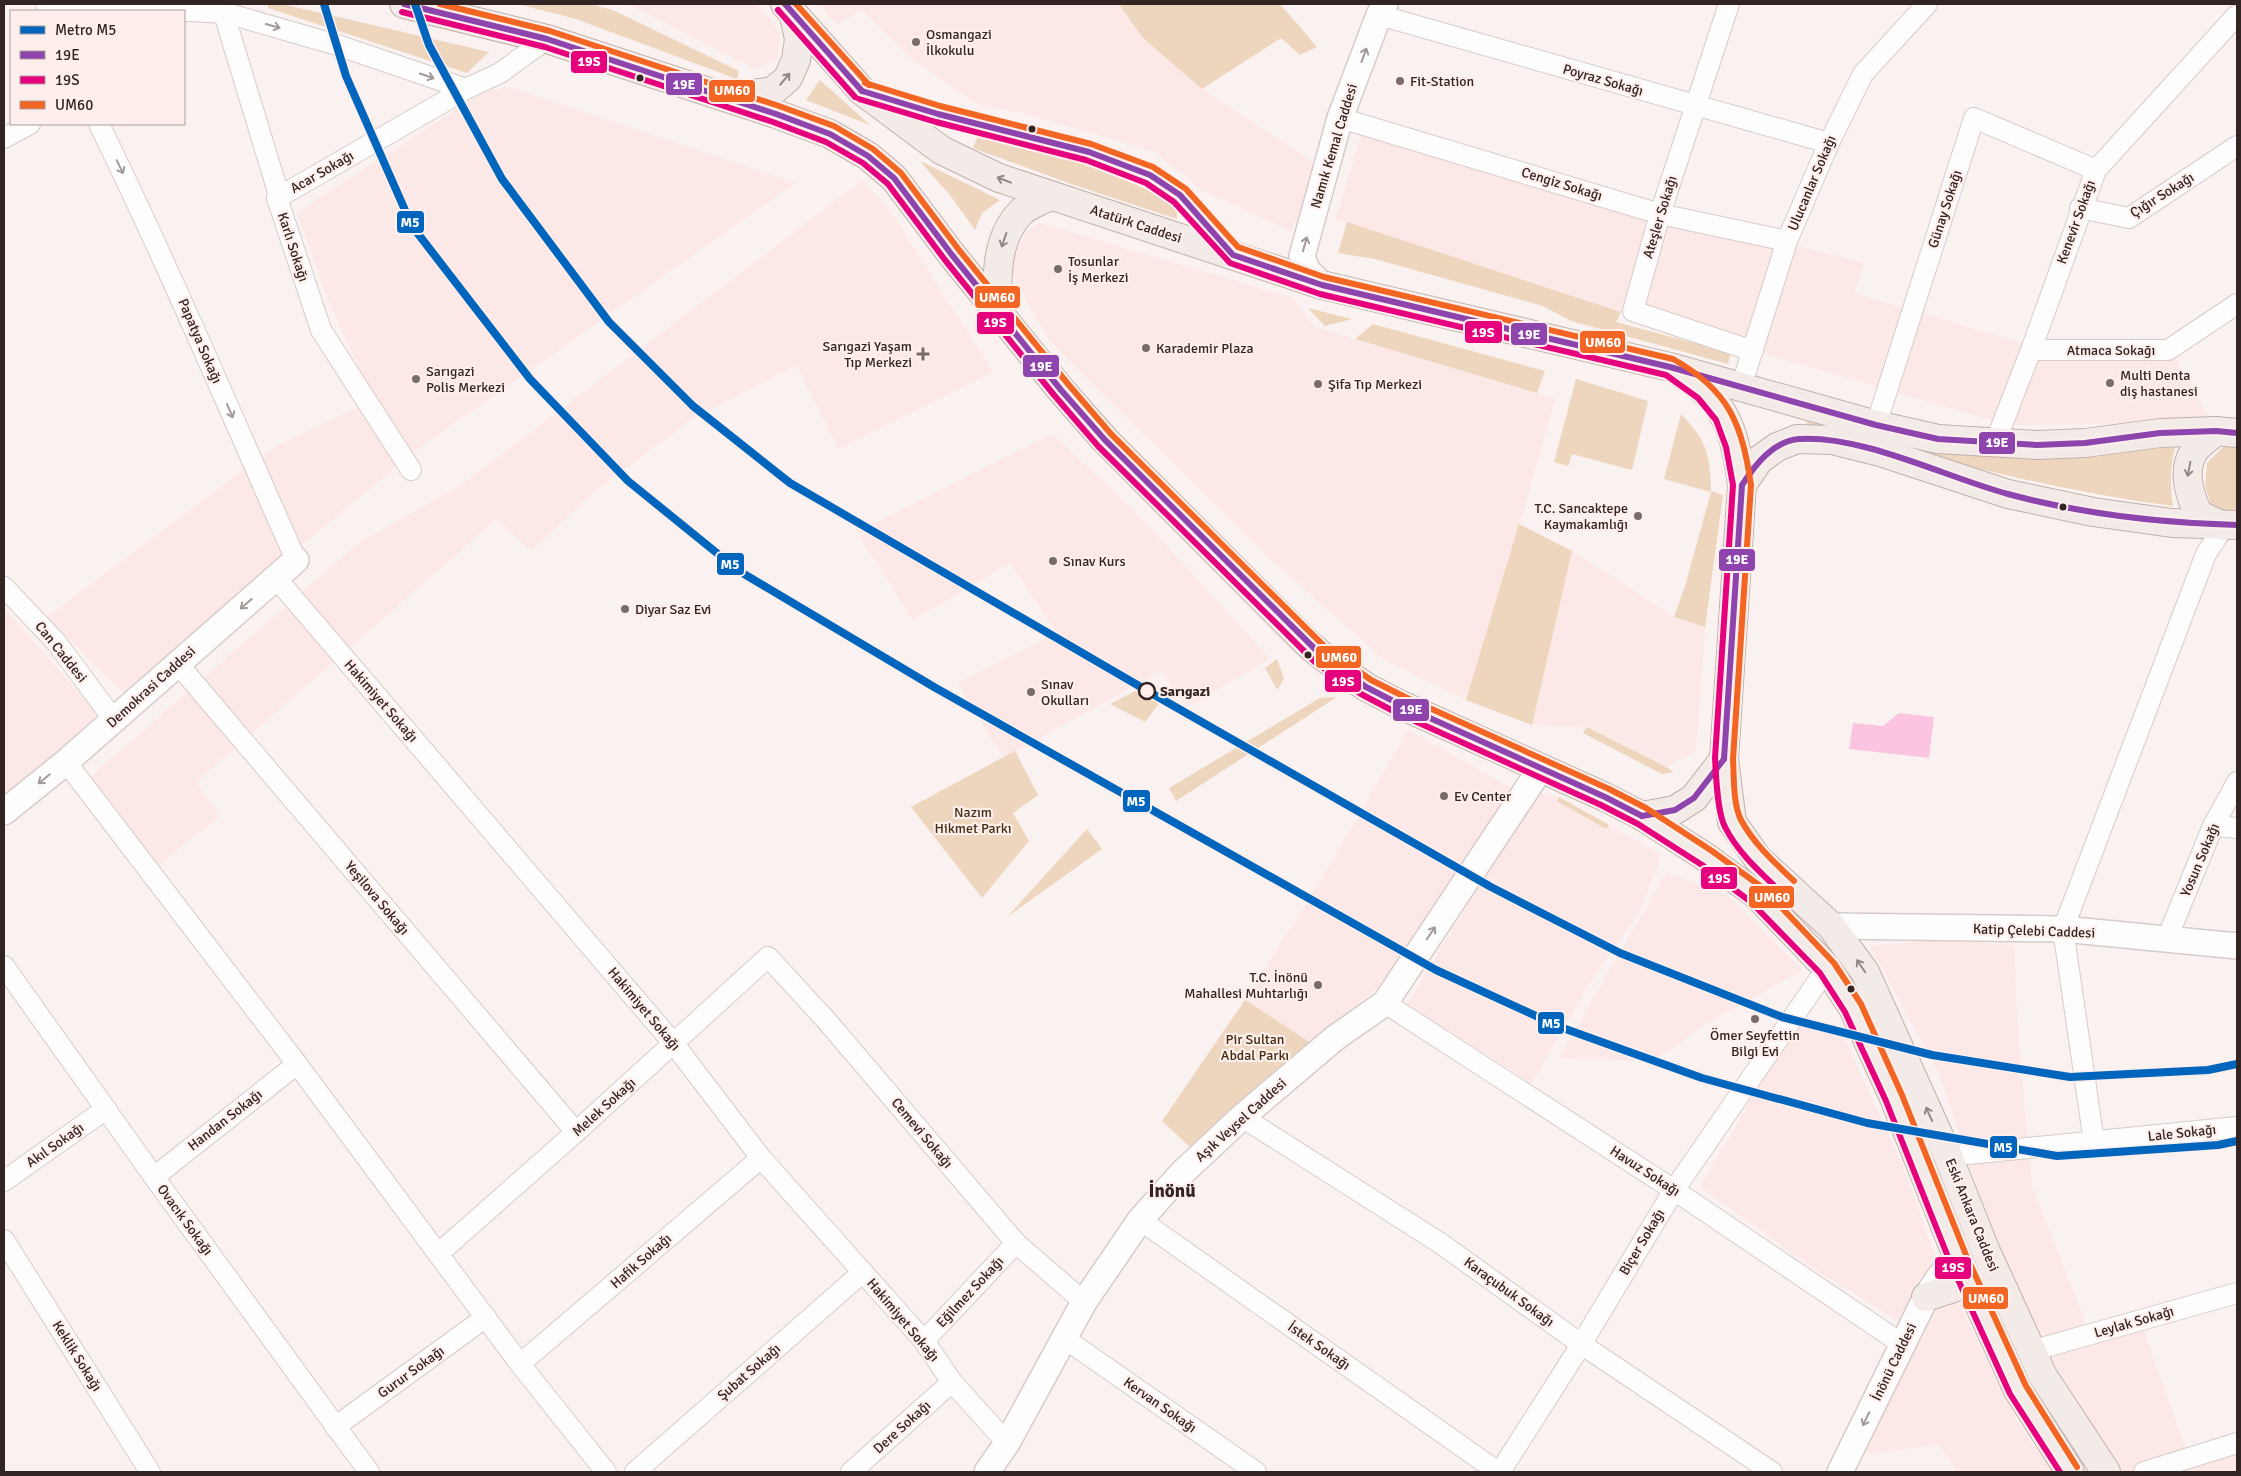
<svg xmlns="http://www.w3.org/2000/svg" width="2241" height="1476" viewBox="0 0 2241 1476" font-family="Signika,sans-serif">
<rect width="100%" height="100%" fill="#faf2f0"/>
<!-- built -->
<g fill="#fce8e6">
<path d="M624 4H756L775 25 780 35 779 48 775 60 754 69 635 7Z"/>
<path d="M821 4H1119L1143 38 1202 89 1319 166 1291 231 1200 189 1155 152 1024 113 979 105 913 60 862 10 836 25Z"/>
<path d="M509 87 795 183 415 451 123 693 47 617 274 447 374 400 329 302 297 213 485 91Z"/>
<path d="M1361 134 1864 263 1854 293 2018 342 2168 343 2211 423 2009 425 1621 312 1336 219Z"/>
<path d="M862 181 888 208 993 372 838 449 797 365 696 416 594 492 531 551 497 519 196 782 220 816 159 865 89 778 360 542 460 486Z"/>
<path d="M1039 223 1293 298 1314 327 1555 399 1523 513 1466 700 1383 659 1266 555 1050 341 1014 278 1012 260 1026 232Z"/>
<path d="M1052 434 1132 508 1270 659 1187 707 1161 671 1003 758 958 683 1057 633 1010 563 913 620 857 532Z"/>
<path d="M1572 551 1674 617 1705 627 1696 751 1666 767 1587 727 1532 725Z"/>
<path d="M4 608 100 717 4 798Z"/>
<path d="M1408 730 1515 790 1424 937 1380 986 1311 1043 1245 1000 1325 874Z"/>
<path d="M1537 793 1559 797 1661 855 1640 911 1586 989 1532 1083 1407 1004Z"/>
<path d="M1666 873 1725 893 1803 970 1707 1023 1654 1061 1559 1058Z"/>
<path d="M1946 939 2014 946 2018 1035 2032 1186 2090 1334 2139 1317 2189 1459 2237 1443V1472H2120L2088 1427 2004 1267 1939 1073 1870 946Z"/>
<path d="M1801 1015 1842 1034 1904 1168 1935 1256 2017 1421 2052 1472H1958L1939 1444 1862 1455 1913 1330 1818 1271 1700 1187Z"/>
</g>
<!-- green -->
<g fill="#eed6be">
<path d="M268 4H282L489 52 467 73 268 8Z"/>
<path d="M518 4H591L615 11 739 71 737 79 576 19Z"/>
<path d="M1119 4H1280L1317 47 1300 55 1281 38 1202 89 1143 38Z"/>
<path d="M820 80 870 125 806 100Z"/>
<path d="M979 133 1088 164 1176 202 1177 219 1074 185 973 148Z"/>
<path d="M920 161 1000 200 982 213 975 230 950 195Z"/>
<path d="M1347 222 1621 312 1616 322 1731 353 1728 364 1571 321 1543 306 1375 259 1338 253Z"/>
<path d="M1308 308 1352 319 1325 326Z"/>
<path d="M1373 324 1545 371 1537 393 1355 339Z"/>
<path d="M1576 379 1648 401 1632 470 1572 454 1568 466 1554 462Z"/>
<path d="M1681 414C1707 441 1710 454 1711 491L1723 495 1705 627 1674 617 1685 586 1711 492 1664 479Z"/>
<path d="M1807 419 1927 450 2012 458 2175 447C2170 467 2170 485 2173 506 2049 490 1928 456 1806 425Z"/>
<path d="M2225 445 2237 446V510L2225 512 2211 504 2205 486 2207 463Z"/>
<path d="M1519 524 1572 551 1532 725 1466 700Z"/>
<path d="M1277 659 1284 678 1277 690 1265 668Z"/>
<path d="M1147 685 1160 702 1145 722 1110 704Z"/>
<path d="M1337 697 1176 801 1169 788 1320 698Z"/>
<path d="M1587 727 1666 767 1674 772 1662 774 1583 733Z"/>
<path d="M1015 751 1038 795 1013 813 1029 841 982 898 911 807Z"/>
<path d="M1559 797 1609 825 1606 829 1557 801Z"/>
<path d="M1087 829 1102 849 1007 917Z"/>
<path d="M1245 1000 1311 1043 1193 1150 1162 1121Z"/>
</g>
<!-- water -->
<path fill="#fbc4e1" d="M1899 713 1934 717 1929 758 1849 749 1853 723 1883 726Z"/>
<g fill="none" stroke-linecap="round" stroke-linejoin="round">
<defs>
<g id="minor">
<path d="M46 4 49 11"/>
<path d="M64 4 226 13 337 45 466 89"/>
<path d="M221 4 278 192 277 198 321 330 411 470"/>
<path d="M1729 4 1660 214 1633 311 1753 351"/>
<path d="M1379 15 1829 143"/>
<path d="M1340 118 1660 214 1787 241"/>
<path d="M99 124C169 267 231 414 296 560"/>
<path d="M4 138 30 124"/>
<path d="M277 198 466 89 500 73 547 39"/>
<path d="M2080 208 2129 218 2237 146"/>
<path d="M2031 350H2168L2237 304"/>
<path d="M1741 387 1787 241 1829 143 1863 74 1927 4"/>
<path d="M1876 425 1974 118 2096 170"/>
<path d="M1995 443 2031 350 2096 170 2237 15"/>
<path d="M276 578 674 1044 761 1158 924 1341 952 1382 1007 1443"/>
<path d="M4 587 56 642 114 720"/>
<path d="M177 663 576 1132"/>
<path d="M66 762 297 1064 520 1364 606 1472"/>
<path d="M2213 826 2237 828"/>
<path d="M2166 941 2213 826 2237 782"/>
<path d="M4 966 154 1177 369 1472"/>
<path d="M1385 1003 1674 1190 1902 1344"/>
<path d="M1242 1117 1440 1243 1581 1344 1772 1472"/>
<path d="M2094 1142 2063 929 2206 554 2224 526"/>
<path d="M1948 1156 2237 1127"/>
<path d="M154 1177 297 1064"/>
<path d="M4 1181 106 1109"/>
<path d="M1140 1220 1498 1472"/>
<path d="M4 1240 150 1472"/>
<path d="M438 1254 576 1132 768 957 826 1020 1016 1243 1084 1302"/>
<path d="M1064 1338 1256 1472"/>
<path d="M924 1341 1016 1243"/>
<path d="M2031 1351 2237 1293"/>
<path d="M520 1364 761 1158"/>
<path d="M335 1427 486 1317"/>
<path d="M635 1472 863 1272"/>
<path d="M851 1472 952 1382"/>
<path d="M1500 1472 1579 1348 1674 1190 1827 968"/>
<path d="M2144 1472 2237 1443"/>
</g>
<g id="tertiary">
<path d="M1322 285 1307 270 1302 256 1340 118 1379 15 1385 4"/>
<path d="M4 812 66 762 296 560"/>
<path d="M1831 926 2063 929 2237 946"/>
<path d="M987 1472 1007 1443 1084 1302 1140 1220 1181 1174 1242 1117 1335 1038 1385 1003 1541 768"/>
<path d="M1840 1472 1926 1297 1940 1276 1958 1258"/>
</g>
<g id="primary">
<path d="M404 4 547 39 776 114 830 134 868 156 894 178 952 255 1061 390 1105 440 1306 642 1321 655 1366 687 1401 705 1605 797 1642 816 1707 858 1757 895 1827 968 1853 1008 1894 1098 1958 1258 2018 1390 2070 1472"/>
<path d="M785 4 862 91 941 150 999 178 1322 285 1670 367 1876 425 1938 439 2037 445 2085 443 2160 433 2216 431 2237 433"/>
<path d="M731 97 773 91 788 78 796 60 799 39 793 12"/>
<path d="M997 308C997 274 996 237 1022 211 1029 205 1041 201 1050 196"/>
<path d="M1683 375C1729 403 1735 436 1742 485"/>
<path d="M2216 431C2210 437 2197 445 2193 453 2182 472 2190 495 2198 514L2223 526"/>
<path d="M1642 816 1675 810 1694 798 1724 759"/>
<path d="M1926 1297 1969 1283 1986 1287"/>
<path d="M2106 1472 2043 1376 1984 1247 1948 1156 1865 972 1831 926 1758 859 1732 822 1724 759 1742 485 1759 460 1777 447 1797 439 1832 440 1880 452 2008 494 2093 512 2172 523 2237 525"/>
</g>
</defs>
<!-- minor casing -->
<use href="#minor" stroke="#d6ccca" stroke-width="22"/>
<!-- tertiary casing -->
<use href="#tertiary" stroke="#d6ccca" stroke-width="28"/>
<!-- primary casing -->
<use href="#primary" stroke="#c0b1aa" stroke-width="30"/>
<!-- minor -->
<use href="#minor" stroke="#fefdfd" stroke-width="20"/>
<!-- tertiary -->
<use href="#tertiary" stroke="#fefdfd" stroke-width="25"/>
<!-- primary -->
<use href="#primary" stroke="#f2ebe8" stroke-width="28"/>
<defs>
<g id="bus-1">
<path d="M404 4 547 39 776 114 830 134 868 156 894 178 952 255 1061 390 1105 440 1321 655 1366 687 1401 705 1605 797 1642 816"/>
<path d="M785 4 862 91"/>
<path d="M862 91 938 114 1089 152 1150 175 1180 195 1233 255 1322 285 1670 367 1876 425 1938 439 2037 445 2085 443 2160 433 2216 431 2237 433"/>
<path d="M1724 759 1742 485C1755 465 1773 441 1799 439 1863 435 1945 477 2008 494 2082 514 2160 523 2237 525"/>
<path d="M1642 816 1675 810 1694 798 1724 759"/>
</g>
<g id="bus-2">
<path d="M778 10 855 97"/>
<path d="M402 12 545 47 773 122 826 142 863 163 888 184 945 260 1054 395 1098 446 1315 662 1361 694 1397 713 1601 805 1638 824 1702 865 1751 902 1820 973 1845 1012 1886 1101 1950 1262 2010 1394 2060 1472"/>
<path d="M859 99 936 122 1086 160 1146 183 1174 202 1230 263 1320 294 1666 375 1698 398 1716 420 1726 447 1733 485 1715 758C1716 775 1717 812 1725 827 1738 853 1761 873 1782 893"/>
</g>
<g id="bus-3">
<path d="M440 4 550 31 779 106 834 126 873 149 901 173 959 250 1068 384 1111 434 1326 648 1371 680 1405 697 1609 789 1646 808 1712 851 1763 888 1834 963 1861 1004 1902 1095 1966 1255 2026 1386 2077 1467"/>
<path d="M796 4 869 85"/>
<path d="M865 83 940 106 1091 144 1153 167 1186 189 1238 247 1324 277 1673 359C1729 390 1742 424 1751 485L1733 759C1734 776 1733 805 1741 820 1754 844 1774 862 1794 881"/>
</g>
</defs>
<!-- bus-1 casing -->
<use href="#bus-1" stroke="#feefec" stroke-width="10"/>
<!-- bus-2 casing -->
<use href="#bus-2" stroke="#feefec" stroke-width="10"/>
<!-- bus-3 casing -->
<use href="#bus-3" stroke="#feefec" stroke-width="10"/>
<!-- bus-1 -->
<use href="#bus-1" stroke="#8e44ad" stroke-width="6"/>
<!-- bus-2 -->
<use href="#bus-2" stroke="#e5007d" stroke-width="6"/>
<!-- bus-3 -->
<use href="#bus-3" stroke="#f26522" stroke-width="6"/>
<defs>
<g id="metro-1">
<path d="M324 4 346 76 412 226 530 379 628 481 739 571 934 687 1436 970 1560 1027 1702 1078 1867 1123 2057 1156 2218 1145 2237 1141"/>
<path d="M415 4 429 45 502 179 609 322 693 406 790 483 1158 697 1491 887 1620 953 1782 1017 1932 1055 2070 1077 2208 1070 2237 1064"/>
</g>
</defs>
<!-- metro-1 casing -->
<use href="#metro-1" stroke="#feefec" stroke-width="11"/>
<!-- metro-1 -->
<use href="#metro-1" stroke="#0065bd" stroke-width="8"/>
</g>
<!-- one-way arrows -->
<defs><path id="oneway-shaft" d="M-6 0H5M1.5-3L5.5 0L1.5 3" fill="none" stroke-width="1.6" stroke-linecap="round" stroke-linejoin="round" transform="scale(1.25)"/></defs>
<g stroke="#a29b9a">
<use href="#oneway-shaft" transform="translate(273 26) rotate(16)"/>
<use href="#oneway-shaft" transform="translate(1364 55) rotate(-70)"/>
<use href="#oneway-shaft" transform="translate(427 76) rotate(19)"/>
<use href="#oneway-shaft" transform="translate(120 167) rotate(64)"/>
<use href="#oneway-shaft" transform="translate(1305 244) rotate(-74)"/>
<use href="#oneway-shaft" transform="translate(230 411) rotate(66)"/>
<use href="#oneway-shaft" transform="translate(246 604) rotate(139)"/>
<use href="#oneway-shaft" transform="translate(44 779) rotate(141)"/>
<use href="#oneway-shaft" transform="translate(1431 933) rotate(-56)"/>
<use href="#oneway-shaft" transform="translate(1866 1419) rotate(116)"/>
</g>
<g stroke="#928885">
<use href="#oneway-shaft" transform="translate(785 79) rotate(-50)"/>
<use href="#oneway-shaft" transform="translate(1004 180) rotate(-159)"/>
<use href="#oneway-shaft" transform="translate(1004 240) rotate(109)"/>
<use href="#oneway-shaft" transform="translate(2189 469) rotate(101)"/>
<use href="#oneway-shaft" transform="translate(1861 966) rotate(-124)"/>
<use href="#oneway-shaft" transform="translate(1929 1114) rotate(-114)"/>
</g>
<!-- markers -->
<g fill="#786c6a" stroke="#feefec" stroke-width="2">
<circle cx="916" cy="42" r="5"/>
<circle cx="1400" cy="81" r="5"/>
<circle cx="1058" cy="269" r="5"/>
<circle cx="1146" cy="348" r="5"/>
<path d="M920.5 346.5h5v5h5v5h-5v5h-5v-5h-5v-5h5z"/>
<circle cx="416" cy="379" r="5"/>
<circle cx="2110" cy="383" r="5"/>
<circle cx="1318" cy="384" r="5"/>
<circle cx="1638" cy="516" r="5"/>
<circle cx="1053" cy="561" r="5"/>
<circle cx="625" cy="609" r="5"/>
<circle cx="1031" cy="692" r="5"/>
<circle cx="1444" cy="796" r="5"/>
<circle cx="1318" cy="985" r="5"/>
<circle cx="1755" cy="1019" r="5"/>
</g>
<g fill="#322422" stroke="#feefec" stroke-width="2">
<circle cx="640" cy="78" r="4.5"/>
<circle cx="1032" cy="129" r="4.5"/>
<circle cx="2063" cy="507" r="4.5"/>
<circle cx="1308" cy="655" r="4.5"/>
<circle cx="1851" cy="989" r="4.5"/>
</g>
<circle fill="#feefec" stroke="#322422" stroke-width="2.5" cx="1147" cy="691" r="8"/>
<g text-anchor="middle" dominant-baseline="central" stroke-width="4.5" stroke-linejoin="round" paint-order="stroke">
<!-- poi labels -->
<g font-size="14" fill="#322422" stroke="#feefec" text-anchor="start">
<text x="926" y="34">Osmangazi<tspan x="926" dy="16">İlkokulu</tspan></text>
<text x="1410" y="81">Fit-Station</text>
<text x="1068" y="261">Tosunlar<tspan x="1068" dy="16">İş Merkezi</tspan></text>
<text x="912" y="346" text-anchor="end">Sarıgazi Yaşam<tspan x="912" dy="16">Tıp Merkezi</tspan></text>
<text x="1156" y="348">Karademir Plaza</text>
<text x="426" y="371">Sarıgazi<tspan x="426" dy="16">Polis Merkezi</tspan></text>
<text x="2120" y="375">Multi Denta<tspan x="2120" dy="16">diş hastanesi</tspan></text>
<text x="1328" y="384">Şifa Tıp Merkezi</text>
<text x="1628" y="508" text-anchor="end">T.C. Sancaktepe<tspan x="1628" dy="16">Kaymakamlığı</tspan></text>
<text x="1063" y="561">Sınav Kurs</text>
<text x="635" y="609">Diyar Saz Evi</text>
<text x="1041" y="684">Sınav<tspan x="1041" dy="16">Okulları</tspan></text>
<text x="1454" y="796">Ev Center</text>
<text x="1308" y="977" text-anchor="end">T.C. İnönü<tspan x="1308" dy="16">Mahallesi Muhtarlığı</tspan></text>
<text x="1755" y="1035" text-anchor="middle">Ömer Seyfettin<tspan x="1755" dy="16">Bilgi Evi</tspan></text>
</g>
<!-- street labels -->
<g font-size="14" fill="#322422" stroke="#feefec">
<text transform="translate(1603 80) rotate(16)">Poyraz Sokağı</text>
<text transform="translate(1334 146) rotate(-73)">Namık Kemal Caddesi</text>
<text transform="translate(322 172) rotate(-30)">Acar Sokağı</text>
<text transform="translate(1812 183) rotate(-67)">Ulucanlar Sokağı</text>
<text transform="translate(1562 184) rotate(17)">Cengiz Sokağı</text>
<text transform="translate(2162 195) rotate(-32)">Çığır Sokağı</text>
<text transform="translate(1945 209) rotate(-72)">Günay Sokağı</text>
<text transform="translate(1660 217) rotate(-73)">Ateşler Sokağı</text>
<text transform="translate(2076 222) rotate(-70)">Kenevir Sokağı</text>
<text transform="translate(1136 224) rotate(18)">Atatürk Caddesi</text>
<text transform="translate(293 247) rotate(72)">Karlı Sokağı</text>
<text transform="translate(200 341) rotate(67)">Papatya Sokağı</text>
<text x="2111" y="350">Atmaca Sokağı</text>
<text transform="translate(61 652) rotate(51)">Can Caddesi</text>
<text transform="translate(151 687) rotate(-42)">Demokrasi Caddesi</text>
<text transform="translate(381 701) rotate(49)">Hakimiyet Sokağı</text>
<text transform="translate(2200 860) rotate(-67)">Yosun Sokağı</text>
<text transform="translate(377 898) rotate(50)">Yeşilova Sokağı</text>
<text transform="translate(2034 931) rotate(2)">Katip Çelebi Caddesi</text>
<text transform="translate(644 1009) rotate(50)">Hakimiyet Sokağı</text>
<text transform="translate(604 1107) rotate(-42)">Melek Sokağı</text>
<text transform="translate(225 1120) rotate(-38)">Handan Sokağı</text>
<text transform="translate(1241 1120) rotate(-42)">Aşık Veysel Caddesi</text>
<text transform="translate(922 1133) rotate(50)">Cemevi Sokağı</text>
<text transform="translate(2182 1133) rotate(-6)">Lale Sokağı</text>
<text transform="translate(55 1145) rotate(-35)">Akıl Sokağı</text>
<text transform="translate(1645 1171) rotate(33)">Havuz Sokağı</text>
<text transform="translate(1972 1215) rotate(68)">Eski Ankara Caddesi</text>
<text transform="translate(185 1220) rotate(54)">Ovacık Sokağı</text>
<text transform="translate(1642 1242) rotate(-59)">Biçer Sokağı</text>
<text transform="translate(641 1261) rotate(-41)">Hafik Sokağı</text>
<text transform="translate(970 1292) rotate(-47)">Eğilmez Sokağı</text>
<text transform="translate(1509 1292) rotate(36)">Karaçubuk Sokağı</text>
<text transform="translate(903 1320) rotate(50)">Hakimiyet Sokağı</text>
<text transform="translate(2134 1322) rotate(-16)">Leylak Sokağı</text>
<text transform="translate(1319 1346) rotate(35)">İstek Sokağı</text>
<text transform="translate(77 1356) rotate(58)">Keklik Sokağı</text>
<text transform="translate(1894 1362) rotate(-64)">İnönü Caddesi</text>
<text transform="translate(411 1372) rotate(-36)">Gurur Sokağı</text>
<text transform="translate(749 1372) rotate(-41)">Şubat Sokağı</text>
<text transform="translate(1160 1405) rotate(35)">Kervan Sokağı</text>
<text transform="translate(902 1427) rotate(-42)">Dere Sokağı</text>
</g>
<!-- stop labels -->
<g font-size="14" font-weight="bold" fill="#322422" stroke="#feefec" text-anchor="start">
<text x="1160" y="691">Sarıgazi</text>
</g>
<!-- park labels -->
<g font-size="14" fill="#442d12" stroke="#feefec">
<text x="973" y="812">Nazım<tspan x="973" dy="16">Hikmet Parkı</tspan></text>
<text x="1255" y="1039">Pir Sultan<tspan x="1255" dy="16">Abdal Parkı</tspan></text>
</g>
<!-- district labels -->
<g font-size="19" font-weight="bold" fill="#322422" stroke="#feefec">
<text x="1172" y="1191">İnönü</text>
</g>
</g>
<g stroke="#feefec" stroke-width="2">
<rect x="570" y="50" width="38" height="24" rx="5" fill="#e5007d"/>
<rect x="665" y="72" width="38" height="24" rx="5" fill="#8e44ad"/>
<rect x="708" y="79" width="48" height="24" rx="5" fill="#f26522"/>
<rect x="396" y="210" width="29" height="24" rx="5" fill="#0065bd"/>
<rect x="974" y="285" width="47" height="24" rx="5" fill="#f26522"/>
<rect x="976" y="311" width="39" height="24" rx="5" fill="#e5007d"/>
<rect x="1464" y="320" width="39" height="24" rx="5" fill="#e5007d"/>
<rect x="1510" y="322" width="38" height="24" rx="5" fill="#8e44ad"/>
<rect x="1579" y="330" width="47" height="24" rx="5" fill="#f26522"/>
<rect x="1022" y="354" width="38" height="24" rx="5" fill="#8e44ad"/>
<rect x="1978" y="431" width="38" height="24" rx="5" fill="#8e44ad"/>
<rect x="1718" y="548" width="38" height="24" rx="5" fill="#8e44ad"/>
<rect x="716" y="552" width="29" height="24" rx="5" fill="#0065bd"/>
<rect x="1315" y="645" width="47" height="24" rx="5" fill="#f26522"/>
<rect x="1324" y="669" width="38" height="24" rx="5" fill="#e5007d"/>
<rect x="1392" y="698" width="38" height="24" rx="5" fill="#8e44ad"/>
<rect x="1122" y="789" width="29" height="24" rx="5" fill="#0065bd"/>
<rect x="1700" y="866" width="38" height="24" rx="5" fill="#e5007d"/>
<rect x="1748" y="885" width="47" height="24" rx="5" fill="#f26522"/>
<rect x="1537" y="1011" width="28" height="24" rx="5" fill="#0065bd"/>
<rect x="1989" y="1135" width="29" height="24" rx="5" fill="#0065bd"/>
<rect x="1934" y="1256" width="38" height="24" rx="5" fill="#e5007d"/>
<rect x="1962" y="1286" width="47" height="24" rx="5" fill="#f26522"/>
</g>
<g font-size="14" text-anchor="middle" font-weight="bold" fill="#fff">
<text x="589" y="66">19S</text>
<text x="684" y="89">19E</text>
<text x="732" y="95">UM60</text>
<text x="410" y="227">M5</text>
<text x="997" y="302">UM60</text>
<text x="995" y="327">19S</text>
<text x="1483" y="337">19S</text>
<text x="1529" y="339">19E</text>
<text x="1603" y="347">UM60</text>
<text x="1041" y="371">19E</text>
<text x="1997" y="447">19E</text>
<text x="1737" y="564">19E</text>
<text x="730" y="569">M5</text>
<text x="1339" y="662">UM60</text>
<text x="1343" y="686">19S</text>
<text x="1411" y="714">19E</text>
<text x="1136" y="806">M5</text>
<text x="1719" y="883">19S</text>
<text x="1772" y="902">UM60</text>
<text x="1551" y="1028">M5</text>
<text x="2003" y="1152">M5</text>
<text x="1953" y="1272">19S</text>
<text x="1986" y="1303">UM60</text>
</g>
<!-- border -->
<rect width="2241" height="1476" fill="none" stroke="#322422" stroke-width="10"/>
<!-- legend -->
<rect x="10" y="10" width="175" height="115" fill="#feefec" stroke="#ac9e9b"/>
<rect x="20" y="26" width="25" height="8" fill="#0065bd" stroke="#ac9e9b"/>
<text x="55" y="35" font-size="15" fill="#322422">Metro M5</text>
<rect x="20" y="51" width="25" height="8" fill="#8e44ad" stroke="#ac9e9b"/>
<text x="55" y="60" font-size="15" fill="#322422">19E</text>
<rect x="20" y="76" width="25" height="8" fill="#e5007d" stroke="#ac9e9b"/>
<text x="55" y="85" font-size="15" fill="#322422">19S</text>
<rect x="20" y="101" width="25" height="8" fill="#f26522" stroke="#ac9e9b"/>
<text x="55" y="110" font-size="15" fill="#322422">UM60</text>
</svg>
